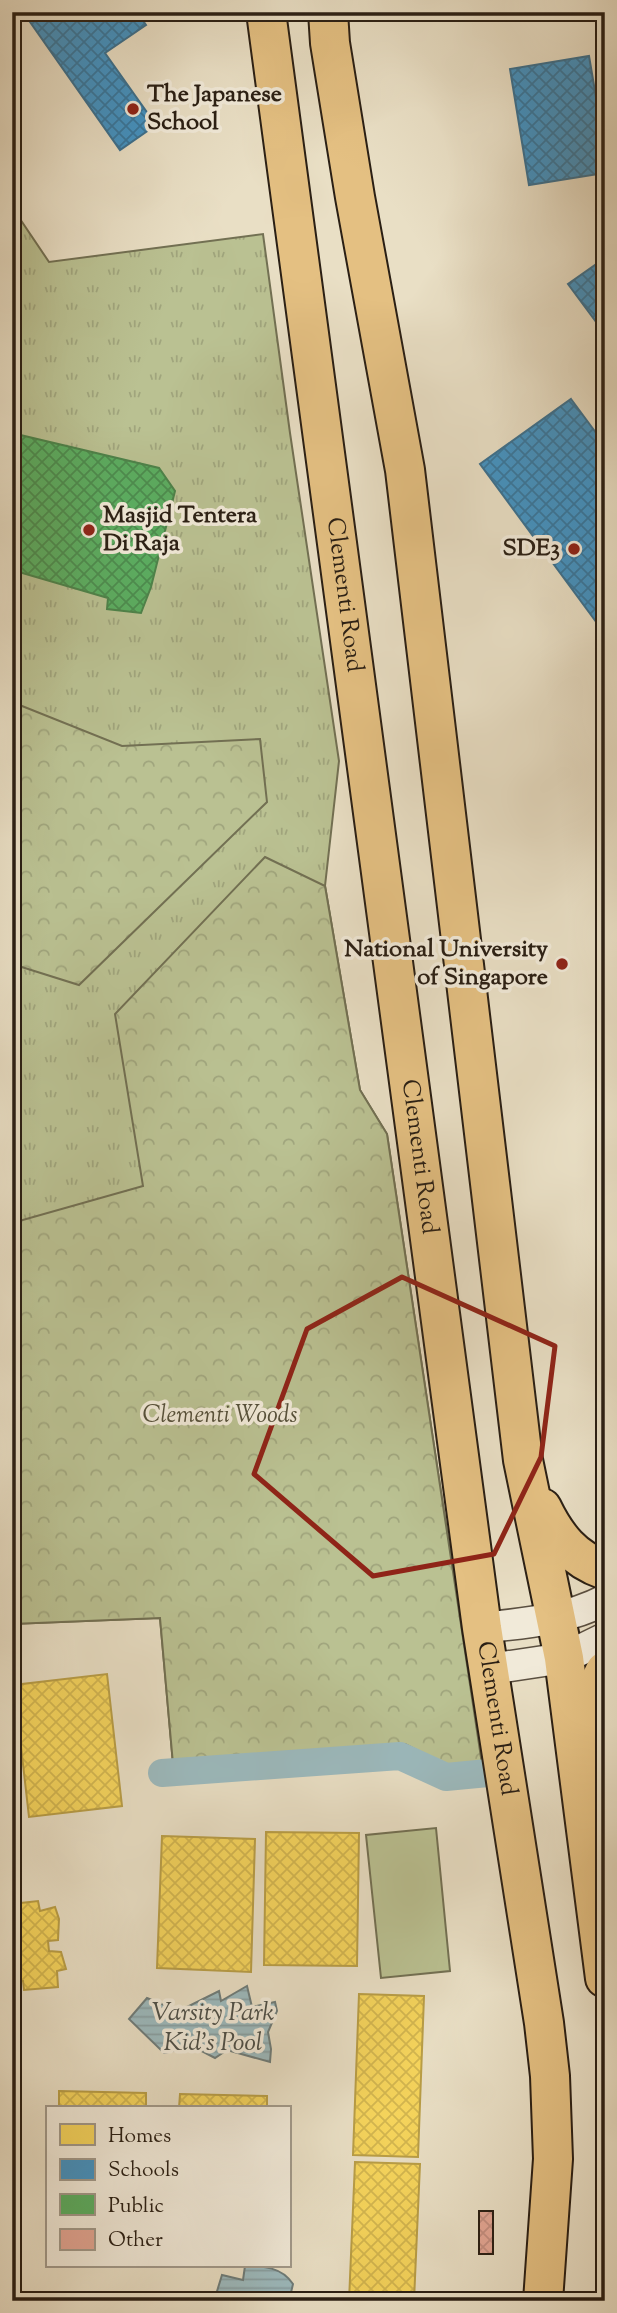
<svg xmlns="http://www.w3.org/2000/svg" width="617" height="2313" viewBox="0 0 617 2313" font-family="'Sorts Mill Goudy',serif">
<defs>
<pattern id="grass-tufts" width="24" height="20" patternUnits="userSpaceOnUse" patternTransform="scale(1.75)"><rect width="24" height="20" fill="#bac192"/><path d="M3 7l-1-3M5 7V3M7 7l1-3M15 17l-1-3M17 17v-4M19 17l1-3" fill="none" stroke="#a0a57d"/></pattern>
<pattern id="forest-crowns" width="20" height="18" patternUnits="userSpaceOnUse" patternTransform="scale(1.75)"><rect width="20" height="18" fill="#bac192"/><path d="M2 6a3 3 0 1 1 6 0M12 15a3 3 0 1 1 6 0" fill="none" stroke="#a0a57d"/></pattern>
<pattern id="water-rules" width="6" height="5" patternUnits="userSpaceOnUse" patternTransform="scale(1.75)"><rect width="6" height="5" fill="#9cbabe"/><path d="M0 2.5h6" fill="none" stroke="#879fa2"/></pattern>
<pattern id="homes-cross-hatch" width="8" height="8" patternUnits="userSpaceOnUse" patternTransform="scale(1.75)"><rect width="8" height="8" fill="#f6d55c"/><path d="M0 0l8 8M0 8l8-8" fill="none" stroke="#d3b64f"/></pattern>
<pattern id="schools-cross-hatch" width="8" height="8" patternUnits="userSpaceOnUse" patternTransform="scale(1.75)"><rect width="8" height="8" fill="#4393c3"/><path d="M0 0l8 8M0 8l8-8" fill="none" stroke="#38779d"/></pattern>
<pattern id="public-cross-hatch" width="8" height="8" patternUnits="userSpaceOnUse" patternTransform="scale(1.75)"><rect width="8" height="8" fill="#5aae61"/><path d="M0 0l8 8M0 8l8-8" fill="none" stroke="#4b8d4f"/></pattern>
<pattern id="building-cross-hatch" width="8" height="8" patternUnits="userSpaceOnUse" patternTransform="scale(1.75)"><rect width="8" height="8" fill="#e3a694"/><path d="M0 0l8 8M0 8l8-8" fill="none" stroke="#c38e7f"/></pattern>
</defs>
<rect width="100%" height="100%" fill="#e9dfc5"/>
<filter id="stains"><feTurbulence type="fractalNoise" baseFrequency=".00286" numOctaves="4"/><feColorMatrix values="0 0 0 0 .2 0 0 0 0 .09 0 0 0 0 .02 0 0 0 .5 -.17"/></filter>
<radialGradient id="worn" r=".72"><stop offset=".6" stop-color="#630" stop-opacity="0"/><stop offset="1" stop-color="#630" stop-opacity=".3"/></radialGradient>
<!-- grass -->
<path fill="url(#grass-tufts)" stroke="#727053" stroke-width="2" d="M12 207 49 262 263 234 290 433 339 761 325 886 360 1090 387 1134 482 1764 447 1766 405 1744 173 1764 160 1618 12 1624Z"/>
<!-- forest -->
<g fill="url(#forest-crowns)" stroke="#727053" stroke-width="2">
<path d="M12 702 122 746 260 739 267 802 79 985 12 964Z"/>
<path d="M265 857 325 886 360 1090 387 1134 482 1764 447 1766 405 1744 173 1764 160 1618 12 1624V1223L143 1186 115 1014Z"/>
</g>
<!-- pitch -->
<path fill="#bac192" stroke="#727053" stroke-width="2" d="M436 1828 450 1971 381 1978 366 1835Z"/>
<!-- water -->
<g fill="url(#water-rules)" stroke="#6e7c7a" stroke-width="2">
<path d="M247 1986 252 2007 275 2002 277 2011 268 2032 271 2049 270 2062 227 2050 215 2058 194 2047 164 2053 129 2019 147 1998 179 2011 219 1991 221 2001Z"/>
<path d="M245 2266C263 2266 282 2267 293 2284L289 2301H214L222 2275 243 2280Z"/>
</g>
<!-- homes -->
<g fill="url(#homes-cross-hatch)" stroke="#b99e46" stroke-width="2">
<path d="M107 1674 122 1806 29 1817 14 1685Z"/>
<path d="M266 1832 359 1833 357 1966 264 1965Z"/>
<path d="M162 1836 255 1839 251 1972 157 1968Z"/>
<path d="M38 1901 40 1911 55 1907 59 1919 58 1940 48 1941 49 1951 61 1952 66 1969 57 1971 58 1987 24 1990 23 1981H12V1904Z"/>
<path d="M359 1994 424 1996 418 2157 353 2155Z"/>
<path d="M59 2091 146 2093V2108H59Z"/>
<path d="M180 2094 267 2096V2108H179Z"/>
<path d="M355 2162 420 2164 414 2301H349Z"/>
</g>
<!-- schools -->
<g fill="url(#schools-cross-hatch)" stroke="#3c708e" stroke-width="2">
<path d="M23 12H137L146 25 105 53 156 125 120 150Z"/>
<path d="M589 56 605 150V173L529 185 510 69Z"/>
<path d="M605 258V334L568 284Z"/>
<path d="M571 399 605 445V634L480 464Z"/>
</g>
<!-- public -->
<path fill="url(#public-cross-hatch)" stroke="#4c834a" stroke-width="2" d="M12 433 159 468 175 491 151 587 141 613 107 609 108 598 12 570Z"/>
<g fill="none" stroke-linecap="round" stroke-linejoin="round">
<!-- canal -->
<path stroke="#9cbabe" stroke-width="28" d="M162 1773 400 1756 446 1777 488 1773"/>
</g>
<!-- building -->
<rect fill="url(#building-cross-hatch)" stroke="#2a1f14" stroke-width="2" x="479" y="2211" width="14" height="43"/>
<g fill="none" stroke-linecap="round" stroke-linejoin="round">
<defs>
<g id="street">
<path d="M482 1628C525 1623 566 1620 605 1600"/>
<path d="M490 1669 564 1658 605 1638"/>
</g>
<g id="primary">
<path id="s1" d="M266 12 482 1628 544 2023 550 2076 553 2159 543 2301"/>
<path d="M328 12 330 43 355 197 405 470 523 1460 564 1658 605 1978"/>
<path d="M542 1508C556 1537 573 1559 605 1570"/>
<path d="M589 1743 596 1689 605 1671"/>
</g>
</defs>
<!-- street casing -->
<use href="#street" stroke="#5a4f40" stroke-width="33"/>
<!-- primary casing -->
<use href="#primary" stroke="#2a1f14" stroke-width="42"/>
<!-- street -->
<use href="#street" stroke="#f1ead9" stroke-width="30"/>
<!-- primary -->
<use href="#primary" stroke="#e4c082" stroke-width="38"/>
</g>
<!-- marked area -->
<path fill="none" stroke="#8f2418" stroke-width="5" stroke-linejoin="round" d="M402 1277 555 1346 541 1457 494 1554 373 1576 254 1474 307 1329Z"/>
<!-- markers -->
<g fill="#8f2418" stroke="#f1ead9" stroke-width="2.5">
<circle cx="133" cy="109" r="7"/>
<circle cx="89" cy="530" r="7"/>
<circle cx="574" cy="549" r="7"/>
<circle cx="562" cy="964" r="7"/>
</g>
<g text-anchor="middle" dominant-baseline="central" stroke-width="7" stroke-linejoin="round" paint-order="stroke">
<!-- poi labels -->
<g font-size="24" font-weight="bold" fill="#2a1f14" stroke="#f1ead9" text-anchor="start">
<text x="147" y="95">The Japanese<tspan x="147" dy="28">School</tspan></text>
<text x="103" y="516">Masjid Tentera<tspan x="103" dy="28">Di Raja</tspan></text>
<text x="560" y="549" text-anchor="end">SDE3</text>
<text x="548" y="950" text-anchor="end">National University<tspan x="548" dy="28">of Singapore</tspan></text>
</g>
<!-- street labels -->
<g font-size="24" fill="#2a1f14" stroke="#f1ead9">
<text stroke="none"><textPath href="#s1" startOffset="588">Clementi Road</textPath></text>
<text stroke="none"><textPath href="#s1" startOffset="1155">Clementi Road</textPath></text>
<text stroke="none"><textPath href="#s1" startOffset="1722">Clementi Road</textPath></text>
</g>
<!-- park labels -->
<g font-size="24" font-style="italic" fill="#55503a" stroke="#f1ead9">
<text x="220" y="1416">Clementi Woods</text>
</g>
<!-- water labels -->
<g font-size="26" font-style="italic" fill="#4c4e47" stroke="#f1ead9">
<text x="213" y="2013">Varsity Park<tspan x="213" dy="30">Kid's Pool</tspan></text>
</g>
</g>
<!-- margin -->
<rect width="617" height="2313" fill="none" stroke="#e9dfc5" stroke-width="42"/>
<rect x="14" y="14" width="589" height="2285" fill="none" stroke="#2a1f14" stroke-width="3.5"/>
<rect x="21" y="21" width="575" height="2271" fill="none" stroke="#2a1f14" stroke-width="2"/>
<!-- legend -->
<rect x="46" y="2106" width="245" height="161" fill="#f1ead9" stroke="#a1998a" stroke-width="2"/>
<rect x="60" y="2124" width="35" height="21" fill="#f6d55c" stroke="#a1998a" stroke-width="2"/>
<text x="108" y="2142" font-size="21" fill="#2a1f14">Homes</text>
<rect x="60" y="2159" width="35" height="21" fill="#4393c3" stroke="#a1998a" stroke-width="2"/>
<text x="108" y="2176" font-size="21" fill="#2a1f14">Schools</text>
<rect x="60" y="2194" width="35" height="21" fill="#5aae61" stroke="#a1998a" stroke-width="2"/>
<text x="108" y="2212" font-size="21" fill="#2a1f14">Public</text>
<rect x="60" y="2229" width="35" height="21" fill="#e3a694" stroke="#a1998a" stroke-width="2"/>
<text x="108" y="2246" font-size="21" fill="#2a1f14">Other</text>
<rect width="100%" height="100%" filter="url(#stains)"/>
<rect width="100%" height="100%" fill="url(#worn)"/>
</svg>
